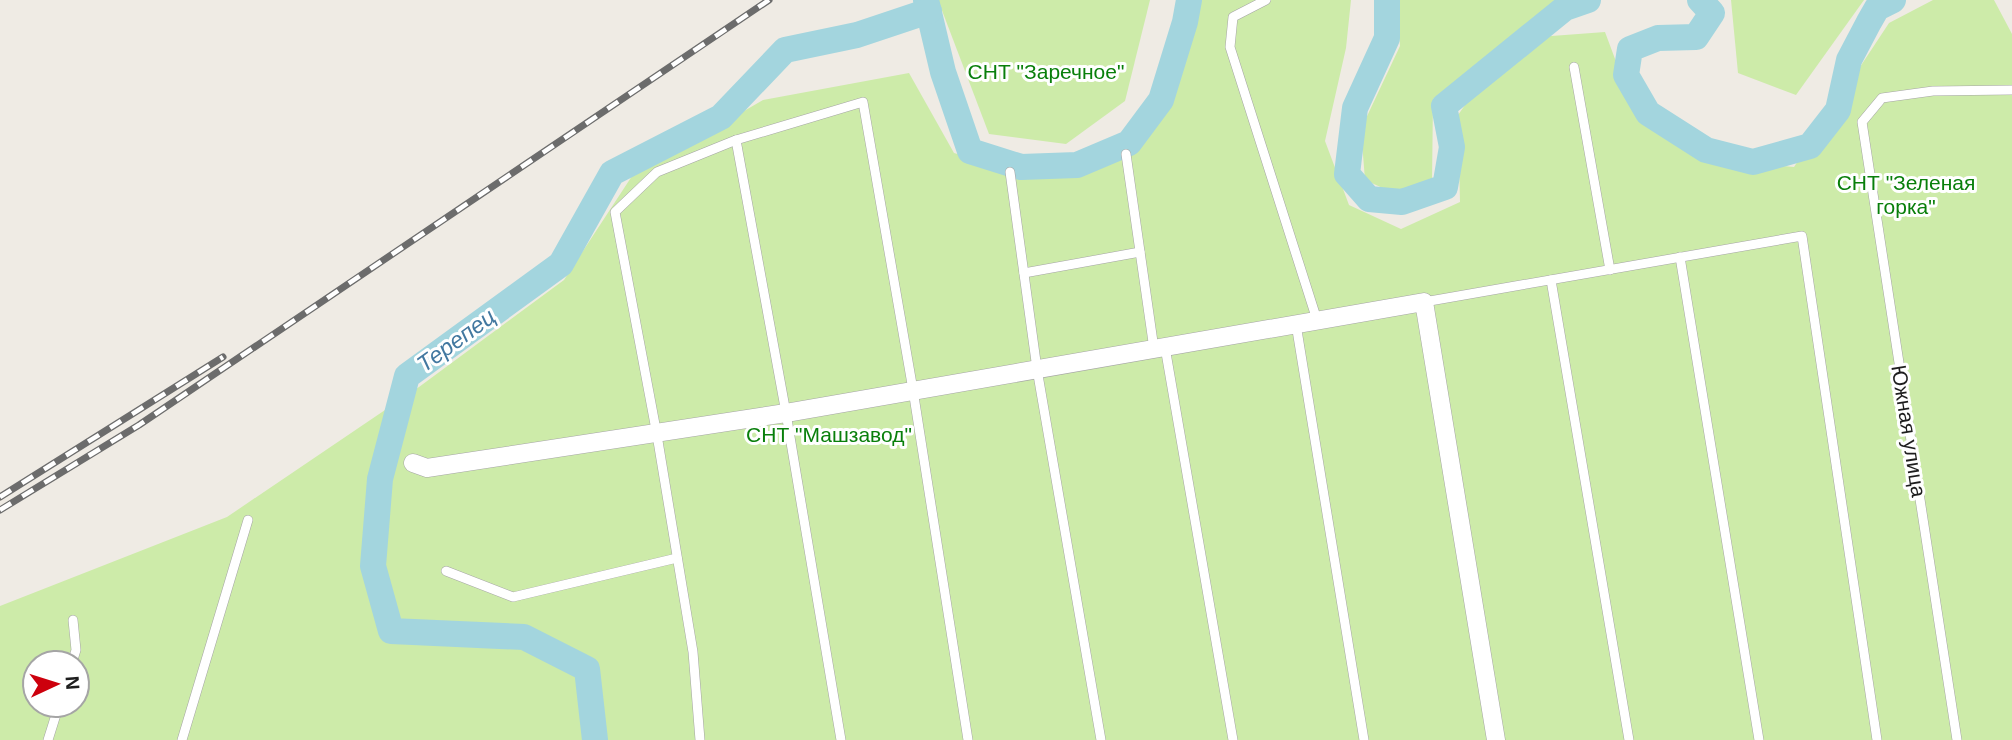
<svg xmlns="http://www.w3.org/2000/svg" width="2012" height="740" viewBox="0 0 2012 740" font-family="Helvetica,sans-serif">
<rect width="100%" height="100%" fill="#efebe4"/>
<!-- grass -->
<g fill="#cdeba9" fill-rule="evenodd">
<path d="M938 0H1150L1125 101 1066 144 989 134Z"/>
<path d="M1197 0H1351L1346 48 1325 141 1349 205 1401 229 1460 202 1458 115 1477 88 1538 37 1605 32 1637 118 1716 160 1794 167 1889 23 1933 0H1994L2012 34V740H0V606L227 517 419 387 564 280 632 176 763 100 909 73 954 153 1015 170 1077 176 1118 158 1168 102ZM35 663H77V705H35Z"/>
<path d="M1397 0H1557L1433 99 1432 183 1398 195 1365 180 1361 129 1400 46Z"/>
<path d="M1731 0H1864L1796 95 1738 73Z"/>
</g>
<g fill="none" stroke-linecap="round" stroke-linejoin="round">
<!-- river -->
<g stroke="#a3d5de" stroke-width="26">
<path d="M926 0 943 72 970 151 1021 167 1077 165 1129 143 1161 100 1185 22 1189 0"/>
<path d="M1387 0V38L1355 108 1347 174 1369 199 1402 202 1445 187 1452 147 1444 106 1565 8 1588 0"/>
<path d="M1700 0 1712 13 1696 37 1658 38 1630 49 1626 75 1648 113 1706 150 1753 162 1810 146 1838 110 1849 60 1869 22 1877 8 1893 0"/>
<path d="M595 740 587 669 524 637 391 631 373 566 380 479 407 376 561 264 612 173 721 117 785 50 857 35 929 11"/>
</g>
<defs>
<g id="service">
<path d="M1266 0 1233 17 1230 47 1317 320"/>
<path d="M1574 67 1610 270"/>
<path d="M736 140 786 413 841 740"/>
<path d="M1126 154 1154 349"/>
<path d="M1010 172 1037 369 1101 740"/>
<path d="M1680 257 1759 740"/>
<path d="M1024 273 1140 252"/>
<path d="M1551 280 1629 740"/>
<path d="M1424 302 1802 236 1877 740"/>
<path d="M1296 324 1364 740"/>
<path d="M1165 347 1233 740"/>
<path d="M446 571 513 597 677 558"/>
<path d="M72 663 76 650 73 620"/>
<path d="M48 740 59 705"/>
<path d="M182 740 248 520"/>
<path d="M700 740 693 652 657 435 615 212 657 172 736 140 863 102 913 390 968 740"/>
<path d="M1957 740 1862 122 1882 98 1933 91 2012 90"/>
</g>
<path id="minor" d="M413 463 427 468 786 413 1424 302 1496 740"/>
</defs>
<!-- service casing -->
<use href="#service" stroke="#a5a5a5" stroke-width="10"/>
<!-- minor casing -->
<use href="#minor" stroke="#a5a5a5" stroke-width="19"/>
<!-- service -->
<use href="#service" stroke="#fff" stroke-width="9"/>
<!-- minor -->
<use href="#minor" stroke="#fff" stroke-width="18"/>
<defs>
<g id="rail">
<path d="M0 497 223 357"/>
<path d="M0 510 139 425 769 0"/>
</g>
</defs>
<!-- rail casing -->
<use href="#rail" stroke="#6c6c6c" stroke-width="7"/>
<!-- rail -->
<use href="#rail" stroke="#fff" stroke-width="4.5" stroke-dasharray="13" stroke-linecap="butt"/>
</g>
<g text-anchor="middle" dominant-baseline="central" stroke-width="6" stroke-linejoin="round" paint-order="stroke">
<!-- park labels -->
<g font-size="21" fill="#097f0b" stroke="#fff">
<text x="1046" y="71">СНТ "Заречное"</text>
<text x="1906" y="182">СНТ "Зеленая<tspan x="1906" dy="24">горка"</tspan></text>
<text x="829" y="434">СНТ "Машзавод"</text>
</g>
<!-- street labels -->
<g font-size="21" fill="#1e1e1e" stroke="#fff">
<text transform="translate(1909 431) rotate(81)">Южная улица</text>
</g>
<!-- water labels -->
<g font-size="23" font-style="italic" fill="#4278a0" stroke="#fff">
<text transform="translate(456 340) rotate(-36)">Терепец</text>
</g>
</g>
<!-- north arrow -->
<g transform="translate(56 684) rotate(86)"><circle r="33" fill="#ffffff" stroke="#a5a5a5" stroke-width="2"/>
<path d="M0-5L12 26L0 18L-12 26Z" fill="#cd000d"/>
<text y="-10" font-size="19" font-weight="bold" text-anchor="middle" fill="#1e1e1e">N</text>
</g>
</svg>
